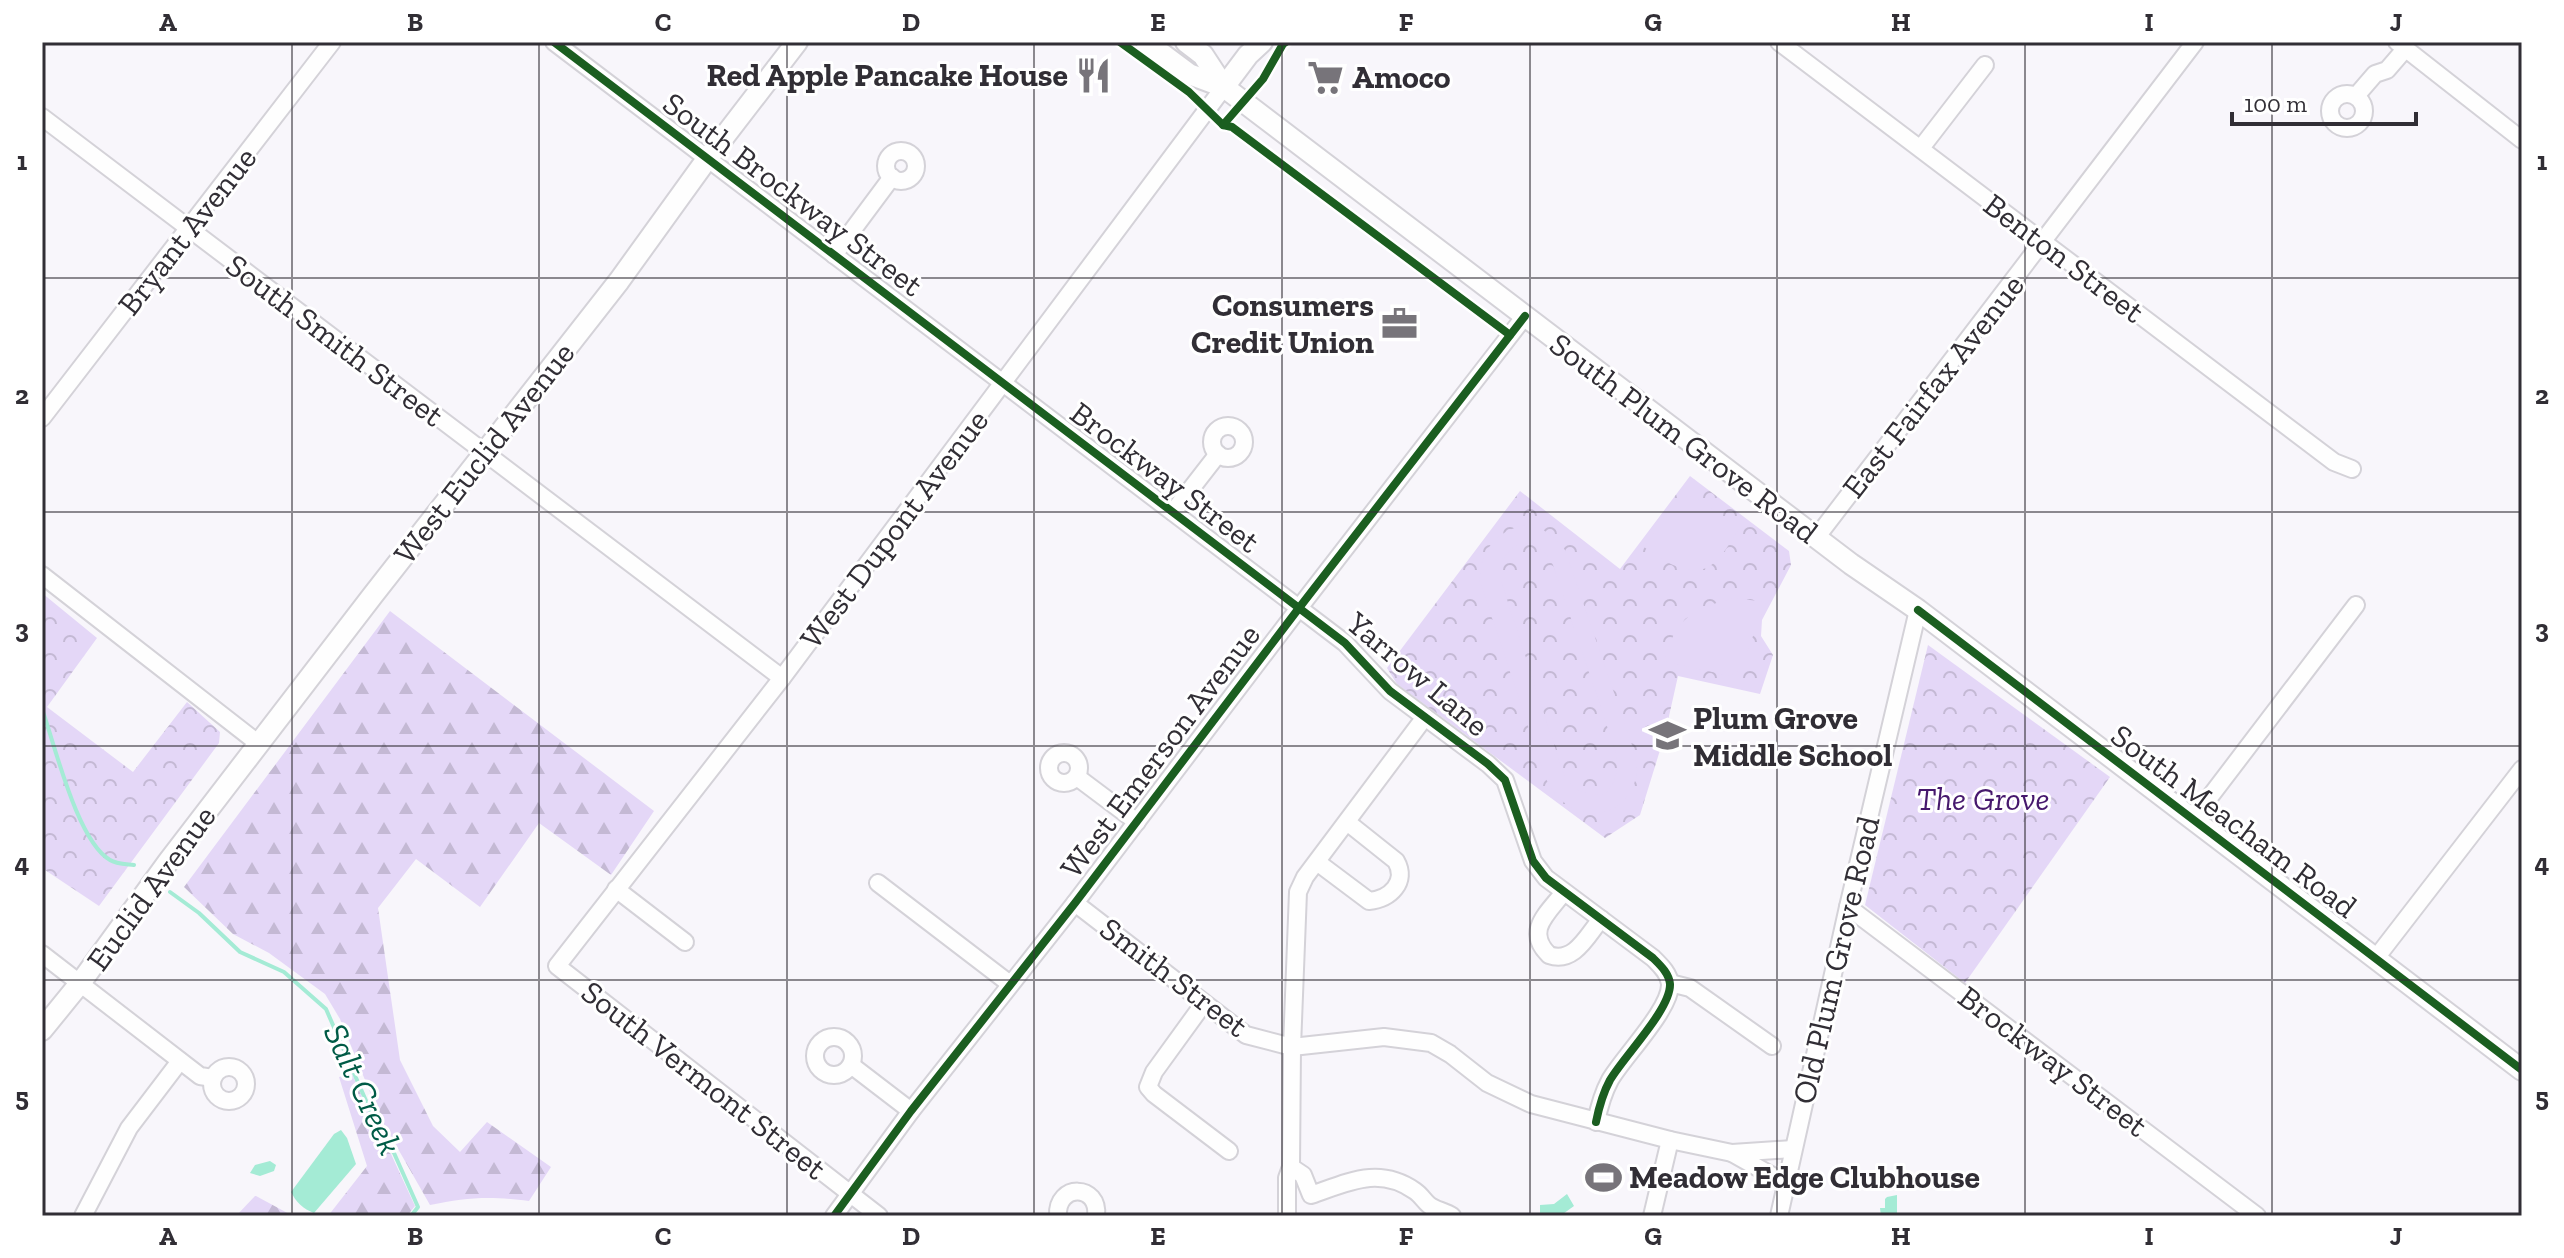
<svg xmlns="http://www.w3.org/2000/svg" width="2564" height="1258" viewBox="0 0 2564 1258" font-family="'Zilla Slab',serif">
<defs>
<pattern id="forest-firs" width="22" height="20" patternUnits="userSpaceOnUse" patternTransform="scale(2)"><rect width="22" height="20" fill="#e4d7f7"/><path d="M5 1l3.5 6h-7zM16 11l3.5 6h-7z" fill="#c4b9d4"/></pattern>
<pattern id="park-crowns" width="20" height="18" patternUnits="userSpaceOnUse" patternTransform="scale(2)"><rect width="20" height="18" fill="#e4d7f7"/><path d="M2 6a3 3 0 1 1 6 0M12 15a3 3 0 1 1 6 0" fill="none" stroke="#c4b9d4"/></pattern>
</defs>
<rect width="100%" height="100%" fill="#f8f6fb"/>
<!-- forest -->
<g fill="url(#forest-firs)">
<path d="M390 611 654 811 611 875 539 823 480 907 416 859 378 908 400 1060 433 1126 460 1152 487 1122 551 1167 529 1201C491 1196 467 1197 430 1205L381 1119 340 1019 325 994 269 953 233 934 184 887Z"/>
<path d="M352 1074 384 1147 391 1154 415 1206 407 1216H328L367 1166 339 1077Z"/>
<path d="M255 1196H256L293 1216H236Z"/>
</g>
<!-- park -->
<g fill="url(#park-crowns)">
<path d="M1690 476 1789 551 1791 565 1762 620 1761 636 1773 655 1760 694 1678 676 1665 734 1640 815 1605 838 1397 684 1387 668 1520 491 1620 569Z"/>
<path d="M42 593 97 638 47 707 133 772 187 702 220 732 219 743 99 906 42 868Z"/>
<path d="M1928 645 2110 777 1965 983 1865 905Z"/>
</g>
<!-- pitch -->
<g fill="#e4d7f7" fill-rule="evenodd">
<path d="M1681 496 1696 497 1739 529C1731 541 1722 558 1710 566 1689 579 1660 559 1644 547Z"/>
<path d="M1525 525C1544 527 1554 536 1565 550L1633 748C1634 756 1638 766 1637 773 1630 812 1592 826 1561 800 1553 793 1548 784 1544 774L1480 582C1479 551 1496 531 1525 525ZM1525 543C1540 545 1546 552 1553 565L1616 753C1619 769 1617 783 1604 795 1582 794 1573 792 1563 772L1501 581V561L1514 546Z"/>
<path d="M1734 598 1766 602 1740 670 1730 676 1664 661C1676 617 1692 609 1734 598Z"/>
</g>
<!-- water -->
<g fill="#a4ebd5">
<path d="M341 1130 347 1138 356 1164 314 1213C303 1209 296 1202 291 1192L334 1134Z"/>
<path d="M270 1161 276 1165 274 1171 260 1176 250 1173 255 1165Z"/>
<path d="M1567 1194 1574 1206 1560 1216H1540V1205L1554 1204Z"/>
<path d="M1897 1195V1216H1881L1880 1208H1885V1199L1887 1197Z"/>
</g>
<g fill="none" stroke-linecap="round" stroke-linejoin="round">
<!-- stream -->
<g stroke="#a4ebd5" stroke-width="4">
<path d="M42 709C55 745 77 841 110 860 116 864 126 864 134 865"/>
<path d="M170 892 199 913 240 952 284 972 326 1009 384 1142 394 1153 418 1207 411 1216"/>
</g>
<defs>
<g id="minor">
<path d="M554 42 1345 643 1390 691 1488 764 1505 780 1533 861 1546 878 1653 958C1660 965 1669 973 1670 984 1671 1009 1624 1056 1610 1080 1603 1093 1599 1107 1596 1122"/>
<path d="M1779 42 2334 462 2352 469"/>
<path d="M2397 42 2522 140"/>
<circle cx="2347" cy="111" r="17"/>
<path d="M2356 96 2375 74 2387 70 2406 48"/>
<path d="M42 117 782 678"/>
<path d="M1921 148 1985 65"/>
<circle cx="901" cy="166" r="15"/>
<path d="M834 255 892 177"/>
<path d="M42 418 332 42"/>
<circle cx="1228" cy="442" r="16"/>
<path d="M1173 512 1218 454"/>
<path d="M1816 538 2195 42"/>
<path d="M42 575 259 744"/>
<circle cx="1064" cy="768" r="15"/>
<path d="M1077 777 1137 822"/>
<path d="M2193 819 2356 605"/>
<path d="M1317 862 1369 901C1390 899 1408 882 1396 861L1347 822"/>
<path d="M878 883 1010 984"/>
<path d="M616 889 685 942"/>
<path d="M1564 892C1548 913 1524 931 1549 955 1574 964 1587 936 1601 919"/>
<path d="M1075 903 1246 1035 1292 1047 1384 1037 1431 1043 1450 1054 1487 1083 1531 1104 1670 1140 1732 1153 1793 1149"/>
<path d="M1848 907 2257 1216"/>
<path d="M42 954 200 1076 213 1078"/>
<path d="M2376 958 2522 769"/>
<path d="M1670 983 1690 988 1772 1046"/>
<path d="M1204 1003 1154 1072 1148 1087 1154 1094 1229 1151"/>
<circle cx="834" cy="1056" r="19"/>
<path d="M851 1065 911 1111"/>
<circle cx="229" cy="1084" r="17"/>
<path d="M1732 1153 1785 1183"/>
<path d="M1291 1167 1303 1175 1311 1195C1349 1182 1379 1166 1415 1191 1421 1195 1424 1201 1429 1205 1435 1210 1445 1211 1452 1216"/>
<path d="M83 1216 129 1128 180 1061"/>
<path d="M834 1216 911 1111 1075 903 1299 608 1525 316"/>
<path d="M879 1216 557 966 782 678 1224 87"/>
<path d="M1058 1216C1056 1183 1100 1184 1096 1216"/>
<path d="M1287 1216V1178L1291 1167 1292 1047 1298 892 1305 877 1425 717"/>
<path d="M1652 1216 1670 1140"/>
<path d="M1779 1216 1848 907 1918 610"/>
</g>
<g id="major">
<path d="M1146 42 1189 74 1224 87 1851 564 1918 610 2522 1070"/>
<path d="M1186 42 1203 55 1224 87"/>
<path d="M1224 87 1248 55 1262 42"/>
<path d="M42 1030 81 982 168 862 373 595 619 281 707 159 797 42"/>
</g>
</defs>
<!-- minor casing -->
<use href="#minor" stroke="#d4d2d8" stroke-width="20"/>
<!-- major casing -->
<use href="#major" stroke="#d4d2d8" stroke-width="24"/>
<!-- minor -->
<use href="#minor" stroke="#fefefe" stroke-width="16"/>
<!-- major -->
<use href="#major" stroke="#fefefe" stroke-width="20"/>
<defs>
<g id="cycleway">
<path d="M554 42 1345 643 1390 691 1488 764 1505 780 1533 861 1546 878 1653 958C1660 965 1669 973 1670 984 1671 1009 1624 1056 1610 1080 1603 1093 1599 1107 1596 1122"/>
<path d="M1120 42 1189 92 1223 125 1232 127 1510 335"/>
<path d="M1223 125 1263 79 1283 44 1286 42"/>
<path d="M1918 610 2522 1070"/>
<path d="M834 1216 911 1111 1075 903 1299 608 1525 316"/>
</g>
</defs>
<!-- cycleway casing -->
<use href="#cycleway" stroke="#fff" stroke-width="13"/>
<!-- cycleway -->
<use href="#cycleway" stroke="#1b5e20" stroke-width="8"/>
</g>
<!-- grid -->
<path fill="none" stroke="#312e35" stroke-width="2" stroke-opacity="0.55" d="M292 42V1216M539 42V1216M787 42V1216M1034 42V1216M1282 42V1216M1530 42V1216M1777 42V1216M2025 42V1216M2272 42V1216M42 278H2522M42 512H2522M42 746H2522M42 980H2522"/>
<!-- icons -->
<defs>
<symbol id="restaurant-bare" viewBox="-9 -9 18 18"><path d="M-5-6h1v4h1v-4h1v4h1v-4h1v5L-1.5 .5V6h-2V.5L-5-1ZM5-6V6H3V1.5H1.5Q1.5-4 5-6Z" fill="#77747a" stroke="#fff" stroke-width="2.5" paint-order="stroke"/></symbol>
<symbol id="supermarket-bare" viewBox="-9 -9 18 18"><path d="M-6-5.5h2.5l.6 2H6L4.5 2H-2.5L-4.4-4H-6ZM-1.5 3.2a1.3 1.3 0 1 0 .1 0ZM3 3.2a1.3 1.3 0 1 0 .1 0Z" fill="#77747a" stroke="#fff" stroke-width="2.5" paint-order="stroke"/></symbol>
<symbol id="office-bare" viewBox="-9 -9 18 18"><path d="M-6-3h4V-5.5h4V-3h4V5H-6ZM-1-4.5V-3h2v-1.5ZM-6 0V1H6V0Z" fill="#77747a" stroke="#fff" stroke-width="2.5" paint-order="stroke"/></symbol>
<symbol id="school-bare" viewBox="-9 -9 18 18"><path d="M0-5L7-2L0 1L-7-2ZM-4 1L0 2.5L4 1V4Q0 6-4 4Z" fill="#77747a" stroke="#fff" stroke-width="2.5" paint-order="stroke"/></symbol>
<symbol id="stadium-bare" viewBox="-9 -9 18 18"><path d="M0-5a6.5 5 0 1 0 0 10a6.5 5 0 1 0 0-10ZM-3.5-1.8h7v3.6h-7Z" fill="#77747a" stroke="#fff" stroke-width="2.5" paint-order="stroke"/></symbol>
</defs>
<g fill-rule="evenodd">
<use href="#restaurant-bare" x="1068" y="50" width="51" height="51"/>
<use href="#supermarket-bare" x="1300" y="52" width="51" height="51"/>
<use href="#office-bare" x="1374" y="298" width="51" height="51"/>
<use href="#school-bare" x="1642" y="710" width="51" height="51"/>
<use href="#stadium-bare" x="1578" y="1152" width="51" height="51"/>
</g>
<g text-anchor="middle" dominant-baseline="central" stroke-width="6" stroke-linejoin="round" paint-order="stroke">
<!-- poi labels -->
<g font-size="32" font-weight="bold" fill="#312e35" stroke="#fff" text-anchor="start">
<text x="1068" y="75" text-anchor="end">Red Apple Pancake House</text>
<text x="1352" y="77">Amoco</text>
<text x="1374" y="305" text-anchor="end">Consumers<tspan x="1374" dy="37">Credit Union</tspan></text>
<text x="1693" y="718">Plum Grove<tspan x="1693" dy="37">Middle School</tspan></text>
<text x="1629" y="1177">Meadow Edge Clubhouse</text>
</g>
<!-- street labels -->
<g font-size="32" fill="#312e35" stroke="#fff">
<text transform="translate(793 194) rotate(37)">South Brockway Street</text>
<text transform="translate(187 231) rotate(-52)">Bryant Avenue</text>
<text transform="translate(2064 258) rotate(37)">Benton Street</text>
<text transform="translate(335 340) rotate(37)">South Smith Street</text>
<text transform="translate(1933 386) rotate(-52)">East Fairfax Avenue</text>
<text transform="translate(1684 438) rotate(37)">South Plum Grove Road</text>
<text transform="translate(484 453) rotate(-52)">West Euclid Avenue</text>
<text transform="translate(1165 477) rotate(37)">Brockway Street</text>
<text transform="translate(894 529) rotate(-53)">West Dupont Avenue</text>
<text transform="translate(1418 674) rotate(40)">Yarrow Lane</text>
<text transform="translate(1160 751) rotate(-53)">West Emerson Avenue</text>
<text transform="translate(2234 821) rotate(37)">South Meacham Road</text>
<text transform="translate(151 888) rotate(-54)">Euclid Avenue</text>
<text transform="translate(1836 960) rotate(-77)">Old Plum Grove Road</text>
<text transform="translate(1174 977) rotate(37)">Smith Street</text>
<text transform="translate(2053 1061) rotate(37)">Brockway Street</text>
<text transform="translate(704 1080) rotate(38)">South Vermont Street</text>
</g>
<!-- park labels -->
<g font-size="32" font-style="italic" fill="#46186d" stroke="#fff">
<text x="1983" y="799">The Grove</text>
</g>
<!-- water labels -->
<g font-size="34" font-style="italic" fill="#005b46" stroke="#fff">
<text transform="translate(363 1089) rotate(65)">Salt Creek</text>
</g>
</g>
<!-- border -->
<rect width="2564" height="1258" fill="none" stroke="#ffffff" stroke-width="88"/>
<!-- scale -->
<path d="M2232 112v12h184v-12" fill="none" stroke="#312e35" stroke-width="4"/>
<text x="2244" y="112" font-size="24" fill="#312e35" stroke="#ffffff" stroke-width="6" paint-order="stroke">100 m</text>
<rect x="44" y="44" width="2476" height="1170" fill="none" stroke="#312e35" stroke-width="3"/>
<g font-size="26" text-anchor="middle" font-weight="bold" fill="#312e35">
<text x="168" y="31">A</text>
<text x="415" y="31">B</text>
<text x="663" y="31">C</text>
<text x="911" y="31">D</text>
<text x="1158" y="31">E</text>
<text x="1406" y="31">F</text>
<text x="1653" y="31">G</text>
<text x="1901" y="31">H</text>
<text x="2149" y="31">I</text>
<text x="2396" y="31">J</text>
<text x="22" y="170">1</text>
<text x="2542" y="170">1</text>
<text x="22" y="404">2</text>
<text x="2542" y="404">2</text>
<text x="22" y="638">3</text>
<text x="2542" y="638">3</text>
<text x="22" y="872">4</text>
<text x="2542" y="872">4</text>
<text x="22" y="1106">5</text>
<text x="2542" y="1106">5</text>
<text x="168" y="1245">A</text>
<text x="415" y="1245">B</text>
<text x="663" y="1245">C</text>
<text x="911" y="1245">D</text>
<text x="1158" y="1245">E</text>
<text x="1406" y="1245">F</text>
<text x="1653" y="1245">G</text>
<text x="1901" y="1245">H</text>
<text x="2149" y="1245">I</text>
<text x="2396" y="1245">J</text>
</g>
</svg>
